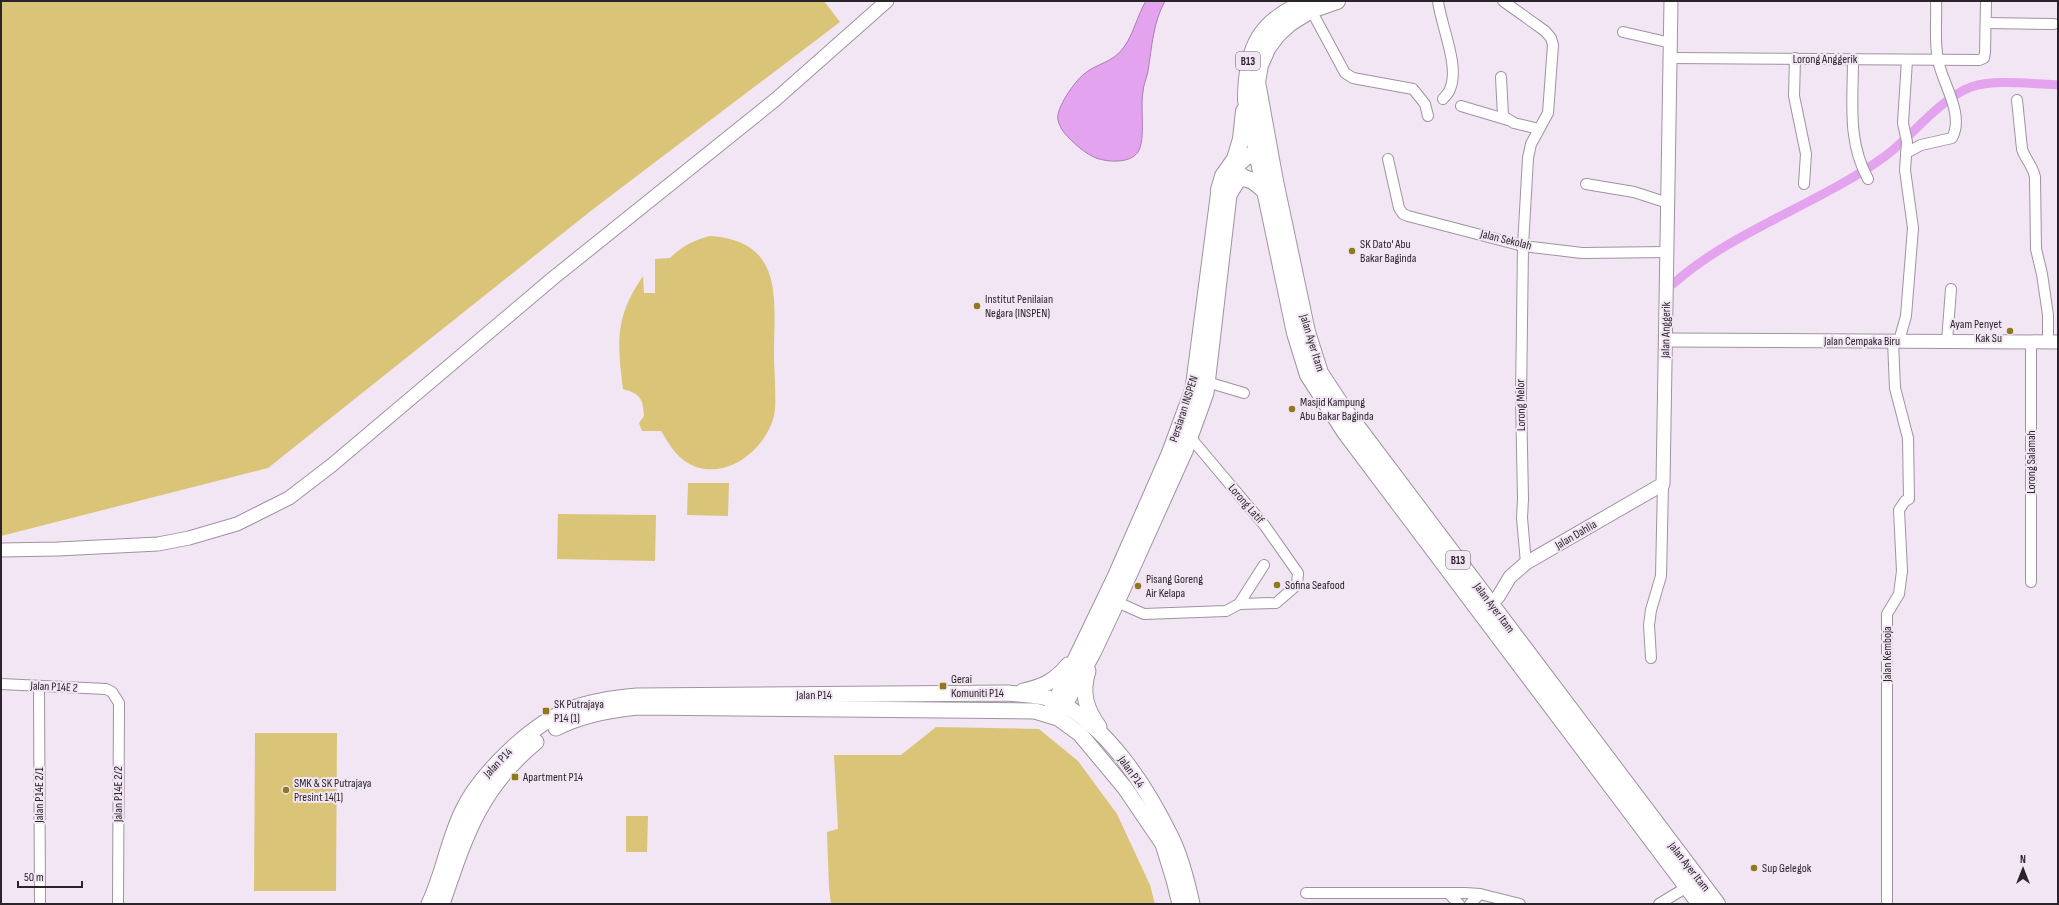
<svg xmlns="http://www.w3.org/2000/svg" width="2059" height="905" viewBox="0 0 2059 905" font-family="'Sofia Sans Condensed',sans-serif">
<rect width="100%" height="100%" fill="#f2e5f4"/>
<!-- green -->
<g fill="#dac478">
<path d="M1 1H824L840 22 592 210 268 468 1 536Z"/>
<path d="M710 236C785 241 774 299 774 355 774 370 777 403 774 416 766 448 730 478 696 467 679 461 670 446 661 431H642L639 423 644 416C643 398 640 394 623 389 617 341 615 317 643 276L644 293H655V259L670 258C682 246 694 240 710 236Z"/>
<path d="M688 483H729L728 516 687 515Z"/>
<path d="M558 514 656 515 655 561 557 559Z"/>
<path d="M936 727 1039 729 1078 761 1117 814 1150 885 1155 904H831L829 888 827 832 838 829 834 755H901Z"/>
<path d="M255 733H337L336 891H254Z"/>
<path d="M626 816H648L647 852H626Z"/>
</g>
<!-- water -->
<path fill="#e3a3ef" stroke="#ab7db4" d="M1146 1H1165C1153 23 1152 46 1148 71 1147 78 1143 85 1143 92 1140 107 1146 140 1138 152 1130 164 1107 162 1096 158 1086 154 1076 145 1069 138 1064 133 1060 128 1058 120 1055 109 1075 81 1084 74 1097 63 1113 63 1124 47 1134 33 1137 16 1146 1Z"/>
<g fill="none" stroke-linecap="round" stroke-linejoin="round">
<!-- canal -->
<path stroke="#e3a3ef" stroke-width="9" d="M1673 284C1732 231 1819 204 1884 157 1910 138 1941 98 1971 87 1992 79 2034 84 2058 85"/>
<defs>
<g id="minor">
<path d="M1438 1C1441 26 1460 66 1450 89 1449 93 1445 96 1443 99"/>
<path d="M1503 1 1545 31 1551 38 1553 45 1548 113 1531 144 1528 158 1523 246 1521 399 1523 499 1522 518 1526 563"/>
<path d="M1311 10 1345 73 1353 78 1413 89 1425 104 1428 116"/>
<path d="M1986 23 2054 24"/>
<path d="M1623 32 1671 43"/>
<path d="M1672 58 1979 60 1984 58 1985 53 1986 1"/>
<path d="M1795 58 1794 96 1806 154 1804 184"/>
<path d="M1853 59C1853 101 1847 141 1868 179"/>
<path d="M1501 77 1503 116 1514 123 1539 129"/>
<path d="M2017 100 2022 149C2025 159 2033 166 2035 177L2036 249 2042 274 2048 315V342"/>
<path d="M1461 106 1508 120"/>
<path d="M1906 153 1921 145 1952 138C1965 114 1942 83 1938 60 1934 41 1937 20 1936 1"/>
<path d="M1388 159 1399 208 1403 214 1408 216 1523 246 1582 253 1668 252"/>
<path d="M1586 184 1634 192 1668 203"/>
<path d="M1899 341 1906 316 1913 228 1905 170 1907 142 1903 123 1907 60"/>
<path d="M1947 341 1951 289"/>
<path d="M1207 382 1244 393"/>
<path d="M1190 437 1265 526 1298 573 1297 585 1276 603 1239 604"/>
<path d="M2031 582V342"/>
<path d="M1117 602 1144 614 1226 611 1239 604 1264 565"/>
<path d="M1651 658 1649 625 1651 610 1661 576 1663 484"/>
<path d="M1 684 106 689 112 692 119 703 118 904"/>
<path d="M39 686 40 904"/>
<path d="M1306 893H1465L1480 894 1520 904"/>
<path d="M1448 893 1459 904"/>
<path d="M1470 904 1480 894"/>
<path d="M1659 904 1687 887"/>
<path d="M1887 904V614L1899 594 1902 571 1899 510 1905 501 1909 499 1908 438 1895 388 1893 341"/>
</g>
<g id="tertiary">
<path d="M1666 340 2058 342"/>
<path d="M1 550 58 549 158 544 189 538 237 524 289 498 332 465 552 279 775 100 887 1"/>
<path d="M1498 597 1510 577 1526 563 1663 484 1671 1"/>
</g>
<g id="secondary">
<path d="M1088 671C1081 693 1086 709 1099 727"/>
<path d="M1023 691C1043 687 1055 681 1068 665"/>
<path d="M1051 710 1115 577 1169 454 1193 389 1219 190C1232 169 1243 155 1267 147"/>
<path d="M1060 714 1094 651 1117 602 1185 451 1206 393 1229 195 1241 175"/>
<path d="M556 728C581 715 608 710 637 707L1035 711 1058 718 1080 734 1125 788 1163 844 1174 880 1180 904"/>
<path d="M429 904C443 875 448 841 462 812 479 775 532 723 571 709 592 701 614 698 637 696L1008 693C1024 695 1041 694 1056 701 1107 725 1146 786 1170 835 1181 856 1187 881 1192 904"/>
<path d="M442 904C465 837 479 789 536 742"/>
</g>
<g id="primary">
<path d="M1310 1C1260 19 1246 48 1246 100L1295 333 1308 375 1345 432 1700 904"/>
<path d="M1337 1 1311 10 1290 23 1278 34 1268 47 1260 65 1257 82 1275 181 1307 332 1320 373 1343 408 1717 904"/>
<path d="M1238 178C1251 177 1257 184 1266 192"/>
<path d="M1219 190 1223 176 1235 159 1241 139 1244 111"/>
</g>
</defs>
<!-- minor casing -->
<use href="#minor" stroke="#9f93a1" stroke-width="12"/>
<!-- tertiary casing -->
<use href="#tertiary" stroke="#9f93a1" stroke-width="15"/>
<!-- secondary casing -->
<use href="#secondary" stroke="#9f93a1" stroke-width="17"/>
<!-- primary casing -->
<use href="#primary" stroke="#9f93a1" stroke-width="18"/>
<!-- minor -->
<use href="#minor" stroke="#fff" stroke-width="10"/>
<!-- tertiary -->
<use href="#tertiary" stroke="#fff" stroke-width="13"/>
<!-- secondary -->
<use href="#secondary" stroke="#fff" stroke-width="15"/>
<!-- primary -->
<use href="#primary" stroke="#fff" stroke-width="16"/>
</g>
<!-- markers -->
<g fill="#8f781e" stroke="#f2e5f4" stroke-width="1.5">
<circle cx="1352" cy="251" r="4"/>
<circle cx="977" cy="306" r="4"/>
<circle cx="2010" cy="331" r="4"/>
<circle cx="1292" cy="409" r="4"/>
<circle cx="1277" cy="585" r="4"/>
<circle cx="1138" cy="586" r="4"/>
<rect x="939" y="682" width="8" height="8" rx="2"/>
<rect x="542" y="707" width="8" height="8" rx="2"/>
<rect x="511" y="773" width="8" height="8" rx="2"/>
<circle cx="286" cy="790" r="4"/>
<circle cx="1754" cy="868" r="4"/>
</g>
<g text-anchor="middle" dominant-baseline="central" stroke-width="4" stroke-linejoin="round" paint-order="stroke">
<!-- shield labels -->
<g fill="#f2e5f4" stroke="#655e67" stroke-width="1">
<rect x="1236" y="52" width="24" height="18" rx="3"/>
<rect x="1446" y="551" width="24" height="18" rx="3"/>
</g>
<g font-size="11" font-weight="bold" fill="#29242a">
<text x="1248" y="61">B13</text>
<text x="1458" y="560">B13</text>
</g>
<!-- street labels -->
<g font-size="12" fill="#29242a" stroke="#f2e5f4">
<text x="1825" y="59">Lorong Anggerik</text>
<text transform="translate(1506 240) rotate(14)">Jalan Sekolah</text>
<text transform="translate(1666 330) rotate(-89)">Jalan Anggerik</text>
<text x="1862" y="341">Jalan Cempaka Biru</text>
<text transform="translate(1312 343) rotate(73)">Jalan Ayer Itam</text>
<text transform="translate(1521 405) rotate(-91)">Lorong Melor</text>
<text transform="translate(1184 409) rotate(-72)">Persiaran INSPEN</text>
<text transform="translate(2031 462) rotate(-90)">Lorong Salamah</text>
<text transform="translate(1246 504) rotate(49)">Lorong Latif</text>
<text transform="translate(1576 535) rotate(-30)">Jalan Dahlia</text>
<text transform="translate(1494 608) rotate(53)">Jalan Ayer Itam</text>
<text transform="translate(1887 654) rotate(-90)">Jalan Kemboja</text>
<text transform="translate(54 687) rotate(3)">Jalan P14E 2</text>
<text x="814" y="695">Jalan P14</text>
<text transform="translate(498 763) rotate(-46)">Jalan P14</text>
<text transform="translate(1131 772) rotate(54)">Jalan P14</text>
<text transform="translate(118 794) rotate(-90)">Jalan P14E 2/2</text>
<text transform="translate(39 795) rotate(-90)">Jalan P14E 2/1</text>
<text transform="translate(1689 867) rotate(52)">Jalan Ayer Itam</text>
</g>
<!-- poi labels -->
<g font-size="12" fill="#29242a" stroke="#f2e5f4" text-anchor="start">
<text x="1360" y="244">SK Dato' Abu<tspan x="1360" dy="14">Bakar Baginda</tspan></text>
<text x="985" y="299">Institut Penilaian<tspan x="985" dy="14">Negara (INSPEN)</tspan></text>
<text x="2002" y="324" text-anchor="end">Ayam Penyet<tspan x="2002" dy="14">Kak Su</tspan></text>
<text x="1300" y="402">Masjid Kampung<tspan x="1300" dy="14">Abu Bakar Baginda</tspan></text>
<text x="1146" y="579">Pisang Goreng<tspan x="1146" dy="14">Air Kelapa</tspan></text>
<text x="1285" y="585">Sofina Seafood</text>
<text x="951" y="679">Gerai<tspan x="951" dy="14">Komuniti P14</tspan></text>
<text x="554" y="704">SK Putrajaya<tspan x="554" dy="14">P14 (1)</tspan></text>
<text x="523" y="777">Apartment P14</text>
<text x="294" y="783">SMK &amp; SK Putrajaya<tspan x="294" dy="14">Presint 14(1)</tspan></text>
<text x="1762" y="868">Sup Gelegok</text>
</g>
</g>
<!-- border -->
<rect width="2059" height="905" fill="none" stroke="#29242a" stroke-width="4"/>
<!-- north arrow -->
<g transform="translate(2023 869)" stroke="#f2e5f4" stroke-width="3" paint-order="stroke">
<path d="M0-3L7 15L0 10L-7 15Z" fill="#29242a"/>
<text y="-6" font-size="11" font-weight="bold" text-anchor="middle" fill="#29242a">N</text>
</g>
<!-- scale -->
<path d="M18 881v6h64v-6" fill="none" stroke="#29242a" stroke-width="2"/>
<text x="24" y="881" font-size="12" fill="#29242a" stroke="#f2e5f4" stroke-width="3" paint-order="stroke">50 m</text>
</svg>
